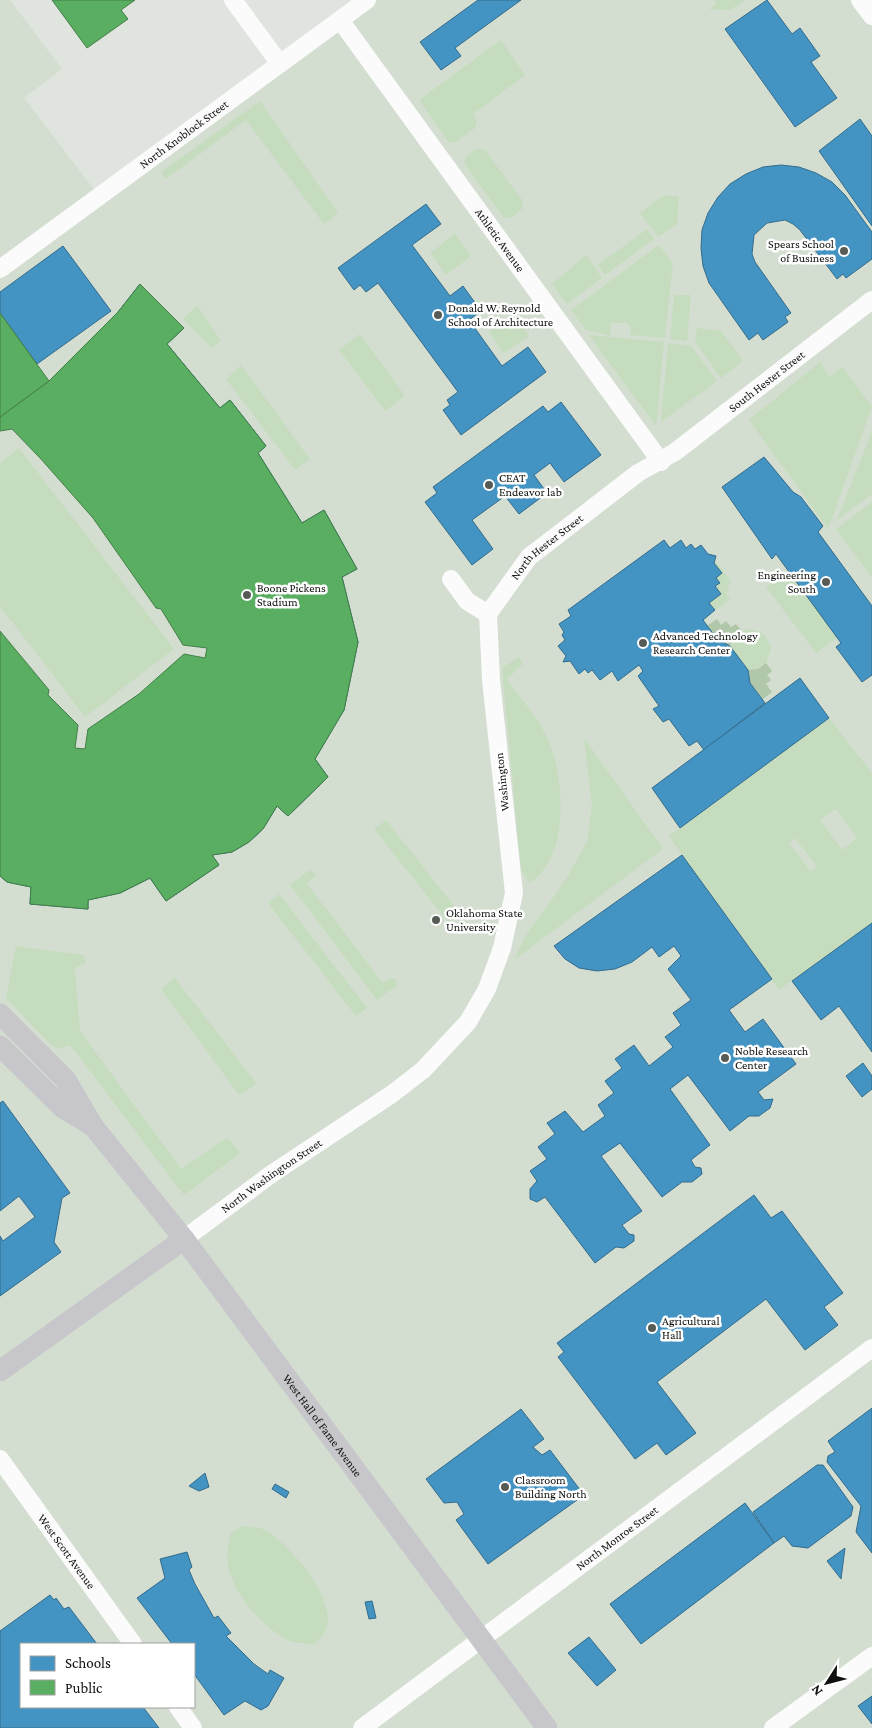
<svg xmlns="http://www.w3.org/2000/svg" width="872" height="1728" viewBox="0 0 872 1728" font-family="'Crimson Pro',serif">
<rect width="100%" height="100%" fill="#dfe4de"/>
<!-- built -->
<path fill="#d3ddd0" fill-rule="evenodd" d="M0 0H10L62 69 24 98 99 196 372 0H872V1728H0ZM21 1644H194V1707H21Z"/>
<!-- green -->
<g fill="#c5ddbe" fill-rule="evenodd">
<path d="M715 0H745L730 10 709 9 716 4Z"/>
<path d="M501 40 525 75 473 114 477 121 475 128 454 143 448 141 419 100Z"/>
<path d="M260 101 338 213 324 224 246 120 166 179 161 172Z"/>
<path d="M476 149 485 150 522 200 523 208 512 217 504 218 464 163 466 156Z"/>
<path d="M665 195 679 197 677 224 658 237 640 213Z"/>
<path d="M647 229 654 239 605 275 598 265Z"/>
<path d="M455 234 471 256 446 275 430 253Z"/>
<path d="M659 245 673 263 665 338 630 335 631 327 626 323H611L610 336 586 330 571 310Z"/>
<path d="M586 255 602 278 567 304 552 284Z"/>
<path d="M674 295H691L687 341 670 339Z"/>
<path d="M197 305 221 341 212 348 183 319Z"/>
<path d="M514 315 529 336 504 353 489 332Z"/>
<path d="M697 328 721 331 743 361 721 378 695 342Z"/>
<path d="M360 334 405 396 385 411 339 350Z"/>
<path d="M589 335 664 342 656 426Z"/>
<path d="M668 343 691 346 717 381 661 422Z"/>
<path d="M820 362 829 377 842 367 872 407 828 529 749 420Z"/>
<path d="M241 365 310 459 295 470 226 379Z"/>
<path d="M872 431V494L837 520Z"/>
<path d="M19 448 174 649 85 717 0 606V463Z"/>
<path d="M872 502V578L836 529Z"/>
<path d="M715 560 731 582 727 586 730 590 725 593 730 599 715 610 709 603 715 586 719 583 716 578 722 573 714 563Z"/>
<path d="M788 571 838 637 816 653 766 587Z"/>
<path d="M748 629 763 633 771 647 767 662 758 669 748 670 730 646 738 633Z"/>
<path d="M519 657 523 664 507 679C520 698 539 718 548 740 565 779 570 856 530 883L521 870 502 668Z"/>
<path d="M829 718 872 773V923L779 990 669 836ZM836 809 857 838 842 850 820 820ZM795 838 817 867 811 872 789 843Z"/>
<path d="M584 738 663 849 514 960 524 938 567 878 587 841 592 806Z"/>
<path d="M386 820 455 907V918L448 922 374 829Z"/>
<path d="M310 870 316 875 307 884 383 983 390 978 396 979 397 985 377 1000 290 885Z"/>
<path d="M279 894 367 1008 356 1016 268 903Z"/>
<path d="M16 946 84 955 86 963 75 968 80 1031 181 1169 225 1139H229L240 1153 184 1195 70 1045 59 1049 50 1044 6 998Z"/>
<path d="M175 978 257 1084 239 1095 161 989Z"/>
<path d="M244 1526C250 1527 258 1527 263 1529 288 1542 327 1589 328 1618 328 1629 322 1637 315 1644 307 1643 295 1644 288 1640 259 1626 226 1586 227 1552 228 1545 230 1539 231 1533Z"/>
</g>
<!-- forest -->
<g fill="#b0c7aa">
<path d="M717 619 721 625 726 621 731 627 736 624 742 631 734 636 730 646 717 639 707 626Z"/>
<path d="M766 663 772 671 767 675 771 680 766 684 772 692 762 700 750 683 748 670 758 669Z"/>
</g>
<!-- schools -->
<g fill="#4393c3" stroke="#336c8c">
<path d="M478 0H521L455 48 461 56 441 70 420 42Z"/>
<path d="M767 0 792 34 800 28 820 56 811 62 837 98 795 127 725 29Z"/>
<path d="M860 119 872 136V226L819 151Z"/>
<path d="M781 165 799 167 816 173 832 182 845 195 872 232V259L846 278 843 274 837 279 800 230 793 224 785 220 767 223 754 235 752 254 755 262 791 313 785 317 788 322 763 340 758 333 749 340 709 283 703 266 701 248 702 230 708 213 718 197 730 184 746 174 763 167Z"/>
<path d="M426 204 441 224 412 245 450 296 463 286 481 311 469 320 502 366 528 347 546 372 461 435 443 410 450 405 447 400 458 392 378 283 366 292 360 285 354 290 338 268Z"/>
<path d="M63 246 111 311 37 364 0 313V292Z"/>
<path d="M140 284 184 328 167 344 220 408 230 400 266 446 258 453 302 523 324 510 357 569 342 577 358 642 344 710 315 759 328 777 288 816 277 806 263 829 249 842 232 852 212 855 219 865 166 901 150 878 120 893 88 900V909L30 904 31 887 7 882 0 876V817L25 836 56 844 87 846 115 839 134 829 157 815 228 764 268 727 282 711 296 687 303 655 304 625 295 600 254 531 223 484 188 438 95 335 118 312Z"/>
<path d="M561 402 601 455 564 482 550 463 534 475 547 493 519 514 505 496 472 520 493 549 472 565 425 502 437 493 433 487 543 406 548 412Z"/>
<path d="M764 457 793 492 801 497 823 526 818 532 872 606V675L862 682 836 647 841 643 776 554 772 559 722 487Z"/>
<path d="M664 540 670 548 681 540 686 548 691 544 695 549 701 545 708 554 716 556 714 563 722 573 716 578 720 583 715 586 721 594 709 603 715 610 703 620 717 639 730 646 748 670 750 683 765 703 704 750 697 741 689 746 669 719 663 722 653 709 659 706 638 676 643 671 639 665 618 681 612 671 600 680 592 670 588 673 585 669 579 674 570 661 563 662 566 656 558 646 565 640 562 635 564 632 559 624 571 616 568 610Z"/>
<path d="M800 678 829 718 680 828 652 788Z"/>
<path d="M682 855 772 979 729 1010 745 1032 763 1019 796 1064 758 1092 764 1100 773 1099 770 1108 759 1116H749L730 1131 688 1075 670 1089 710 1145 691 1160 695 1167 701 1168 702 1174 692 1182H682L662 1197 620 1143 601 1156 642 1211 622 1225 629 1234 634 1235V1241L624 1248 616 1247 595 1263 545 1197 537 1202 530 1199V1189L537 1181 530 1171 547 1159 538 1147 555 1134 547 1123 565 1111 583 1132 605 1116 598 1105 614 1093 605 1081 622 1068 615 1059 634 1045 649 1066 673 1047 665 1037 681 1025 673 1013 691 1000 668 969 681 956 674 946 659 957 652 947 632 962 615 969 597 971 579 968 565 959 554 946Z"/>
<path d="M872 923V1052L839 1006 821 1020 792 981Z"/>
<path d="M863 1063 872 1076V1089L862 1097 846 1076Z"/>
<path d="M3 1101 70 1193 62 1198 54 1242 61 1252 0 1296V1236L3 1241 35 1217 19 1196 0 1211V1103Z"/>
<path d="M754 1195 771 1218 782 1211 843 1293 824 1307 838 1325 805 1350 766 1299 657 1382 696 1433 666 1455 657 1443 635 1459 558 1357 564 1352 557 1343Z"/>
<path d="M872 1408V1553L856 1532 861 1506 827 1462 828 1456 835 1452 828 1441Z"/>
<path d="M521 1409 544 1439 533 1447 542 1455 550 1450 584 1495 488 1564 456 1520 464 1514 457 1502 444 1503 426 1479Z"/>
<path d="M817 1465H823L853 1507 851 1516 808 1548 792 1546 784 1536 774 1543 753 1512Z"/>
<path d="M205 1473 209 1487 199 1491 189 1486Z"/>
<path d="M275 1484 289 1492 286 1498 272 1489Z"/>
<path d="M745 1503 774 1543 641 1644 610 1604Z"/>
<path d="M845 1548 841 1579 827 1561Z"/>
<path d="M187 1552 192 1567 189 1570 195 1584 214 1618 218 1616 231 1633 226 1636 254 1664 268 1674 270 1670 284 1678 268 1706 261 1710 245 1701 224 1715 194 1674V1644H172L137 1598 165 1578 160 1559Z"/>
<path d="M50 1595 54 1600 56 1598 64 1609 69 1607 97 1644H21V1707H143L159 1728H0V1631Z"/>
<path d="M372 1601 376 1618 369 1619 365 1602Z"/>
<path d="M589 1637 616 1670 597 1686 568 1653Z"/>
<path d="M872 1696V1724L858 1706Z"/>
</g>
<!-- public -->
<g fill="#5aae61" stroke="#437f48">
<path d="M52 0H135L121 10 128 19 87 48Z"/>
<path d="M140 284 184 328 167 344 220 408 230 400 266 446 258 453 302 523 324 510 357 569 342 577 358 642 344 710 315 759 328 777 288 816 277 806 263 829 249 842 232 852 212 855 219 865 166 901 150 878 120 893 88 900V909L30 904 31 887 7 882 0 876V631L49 690 48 695 78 725 75 748 85 749 88 729 139 694 184 654 205 658 207 648 183 645 161 609 156 608 93 518 41 459 12 429 0 431V417L49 381 118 312Z"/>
<path d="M0 313 49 381 0 417Z"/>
</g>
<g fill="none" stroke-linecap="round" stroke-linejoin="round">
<!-- minor -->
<g stroke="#fafbfa" stroke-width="18">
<path d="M233 0 280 64"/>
<path d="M860 0 872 16"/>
<path id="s1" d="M340 20 661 462"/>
<path id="s2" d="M0 269 367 0"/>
<path id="s3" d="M451 579 467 601 488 614 529 557 638 473 675 452 872 300"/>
<path id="s4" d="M184 1239 270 1175 392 1094 423 1070 468 1022 487 989 502 948 514 893 491 680 488 614"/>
<path id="s5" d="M0 1459 133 1644"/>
<path d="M178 1707 193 1728"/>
<path id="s6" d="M362 1728 872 1348"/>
<path d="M773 1728 872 1656"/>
</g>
<!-- major -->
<g stroke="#c7c7cb" stroke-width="21">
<path id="s7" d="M0 1014 66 1080 93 1126 184 1239 547 1728"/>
<path d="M0 1046 63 1108 93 1126"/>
<path d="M0 1371 184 1239"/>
</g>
</g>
<!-- markers -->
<g fill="#575b56" stroke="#fff" stroke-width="2">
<circle cx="844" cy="251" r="5"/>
<circle cx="438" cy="315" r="5"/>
<circle cx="489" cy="485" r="5"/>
<circle cx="826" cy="582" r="5"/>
<circle cx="247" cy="595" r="5"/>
<circle cx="643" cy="643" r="5"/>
<circle cx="436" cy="920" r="5"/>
<circle cx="725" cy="1058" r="5"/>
<circle cx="652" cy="1328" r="5"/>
<circle cx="505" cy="1487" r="5"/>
</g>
<g text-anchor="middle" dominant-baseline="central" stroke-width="5" stroke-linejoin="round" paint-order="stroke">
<!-- street labels -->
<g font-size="12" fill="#0e110d" stroke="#fff">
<text stroke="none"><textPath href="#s2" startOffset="228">North Knoblock Street</textPath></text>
<text stroke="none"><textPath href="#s1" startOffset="272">Athletic Avenue</textPath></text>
<text stroke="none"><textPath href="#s3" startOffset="418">South Hester Street</textPath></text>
<text stroke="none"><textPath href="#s3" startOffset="142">North Hester Street</textPath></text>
<text transform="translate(502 782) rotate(-96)">Washington</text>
<text stroke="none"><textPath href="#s4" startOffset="108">North Washington Street</textPath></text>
<text stroke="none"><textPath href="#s7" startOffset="524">West Hall of Fame Avenue</textPath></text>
<text stroke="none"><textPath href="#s6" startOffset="318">North Monroe Street</textPath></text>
<text stroke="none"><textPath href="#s5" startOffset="114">West Scott Avenue</textPath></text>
</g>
<!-- poi labels -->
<g font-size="12" fill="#0e110d" stroke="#fff" text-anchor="start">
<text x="834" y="244" text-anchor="end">Spears School<tspan x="834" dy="14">of Business</tspan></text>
<text x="448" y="308">Donald W. Reynold<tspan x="448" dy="14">School of Architecture</tspan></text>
<text x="499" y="478">CEAT<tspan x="499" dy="14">Endeavor lab</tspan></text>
<text x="816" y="575" text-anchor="end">Engineering<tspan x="816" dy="14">South</tspan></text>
<text x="257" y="588">Boone Pickens<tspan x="257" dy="14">Stadium</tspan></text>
<text x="653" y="636">Advanced Technology<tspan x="653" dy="14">Research Center</tspan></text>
<text x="446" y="913">Oklahoma State<tspan x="446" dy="14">University</tspan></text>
<text x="735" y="1051">Noble Research<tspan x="735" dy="14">Center</tspan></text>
<text x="662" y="1321">Agricultural<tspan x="662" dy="14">Hall</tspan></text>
<text x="515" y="1480">Classroom<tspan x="515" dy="14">Building North</tspan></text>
</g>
</g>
<!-- legend -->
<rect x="20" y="1643" width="175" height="65" fill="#ffffff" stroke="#9fa09e"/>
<rect x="30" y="1656" width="25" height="15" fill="#4393c3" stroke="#9fa09e"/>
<text x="65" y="1668" font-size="15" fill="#0e110d">Schools</text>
<rect x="30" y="1680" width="25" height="15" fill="#5aae61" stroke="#9fa09e"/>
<text x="65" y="1693" font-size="15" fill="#0e110d">Public</text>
<!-- north arrow -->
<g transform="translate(827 1683) rotate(234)" stroke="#ffffff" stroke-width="4" paint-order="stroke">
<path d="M0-4L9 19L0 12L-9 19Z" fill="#0e110d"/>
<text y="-8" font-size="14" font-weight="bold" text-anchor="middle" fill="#0e110d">N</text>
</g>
</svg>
